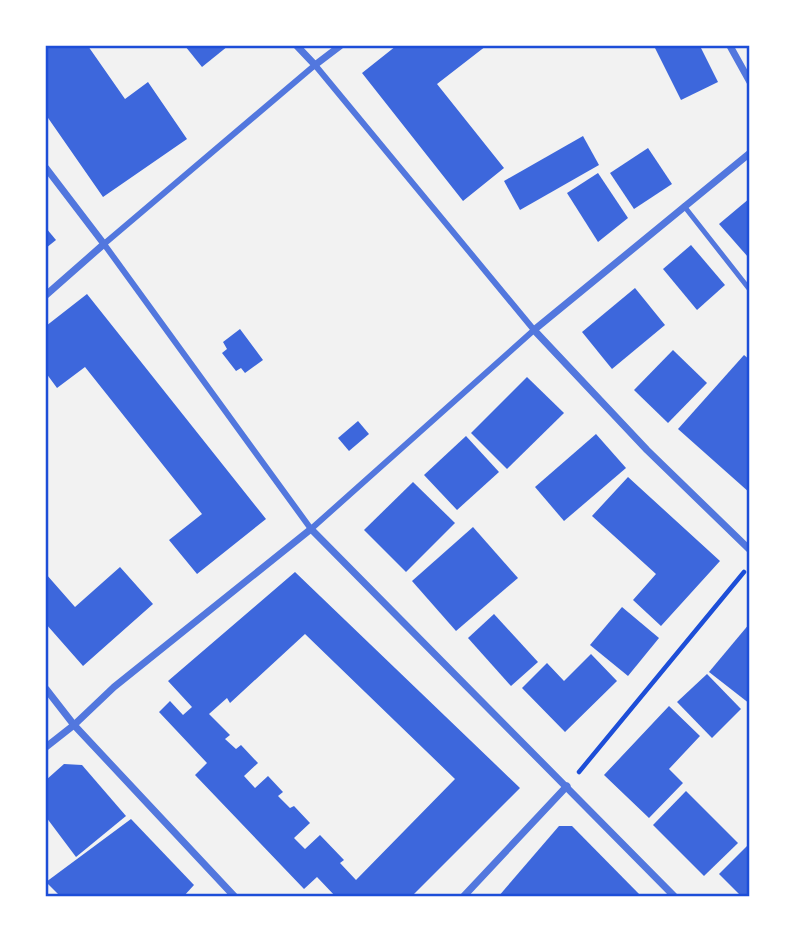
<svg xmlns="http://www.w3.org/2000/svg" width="795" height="942" viewBox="0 0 795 942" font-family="'Zilla Slab',serif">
<rect width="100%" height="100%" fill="#f2f2f2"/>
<!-- building -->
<g fill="#3d67dc" fill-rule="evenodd">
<path d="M46 46H88L125 99 148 82 187 139 103 197 46 115Z"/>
<path d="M185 46H228L202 67Z"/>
<path d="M396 46H486L437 84 504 168 463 201 362 73Z"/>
<path d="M654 46H700L718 82 681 100Z"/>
<path d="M583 136 599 165 520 210 504 181Z"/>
<path d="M648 148 672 184 634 209 610 173Z"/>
<path d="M598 173 628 218 598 242 567 193Z"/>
<path d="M750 198V256L748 257 719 224Z"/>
<path d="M46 228 56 240 46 248Z"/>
<path d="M691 245 725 285 697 310 663 269Z"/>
<path d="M635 288 665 325 612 369 582 332Z"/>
<path d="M87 294 266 519 197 574 169 540 202 514 85 367 57 388 46 373V326Z"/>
<path d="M240 329 263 360 245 373 241 368 236 371 222 353 227 349 223 342Z"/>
<path d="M673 350 707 383 668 423 634 390Z"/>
<path d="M744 355 750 360V493L678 429Z"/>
<path d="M527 377 564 413 507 469 471 433Z"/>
<path d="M358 421 369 434 349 451 338 438Z"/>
<path d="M596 434 626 468 564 521 535 487Z"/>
<path d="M466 436 499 472 457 510 424 475Z"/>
<path d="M628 477 720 561 661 626 633 600 656 574 592 516Z"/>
<path d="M413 482 455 523 406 572 364 530Z"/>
<path d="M473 527 518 578 456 631 412 581Z"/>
<path d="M120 567 153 604 83 666 46 624V574L75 607Z"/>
<path d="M295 572 520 788 411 897H336L317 877 304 889 195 775 207 763 159 712 170 701 183 715 192 707 168 681ZM305 634 455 779 356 880 340 863 344 860 320 835 305 849 294 838 310 823 294 806 290 808 278 796 283 792 268 776 255 788 244 776 258 763 241 745 236 749 225 739 230 735 209 714 227 698 230 703Z"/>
<path d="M622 607 659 638 628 676 590 645Z"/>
<path d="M494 614 538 662 511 686 468 638Z"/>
<path d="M750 623V704L709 672Z"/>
<path d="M591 654 617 681 565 732 522 688 547 663 564 681Z"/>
<path d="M707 674 741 709 712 738 677 702Z"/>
<path d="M669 706 700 736 669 769 683 783 649 818 604 775Z"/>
<path d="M64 764 82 765 126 816 76 857 46 817V780Z"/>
<path d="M686 791 738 843 704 876 653 825Z"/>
<path d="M131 819 194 885 183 897H61L46 882Z"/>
<path d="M559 826H572L642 897H498Z"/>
<path d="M750 843V897H742L719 874Z"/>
</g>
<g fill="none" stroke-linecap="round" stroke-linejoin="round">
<!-- path -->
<path stroke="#1d4ed8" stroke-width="4.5" d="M579 772 744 572"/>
<!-- service -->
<path stroke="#5277de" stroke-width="5" d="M684 206 750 290"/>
<!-- pedestrian -->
<path stroke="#5277de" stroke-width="6" d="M315 65 534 330 311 529 104 244Z"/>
<!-- minor -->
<g stroke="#5277de" stroke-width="7">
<path d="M297 46 315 65 340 46"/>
<path d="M730 46 750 82"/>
<path d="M750 153 534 330 647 450 750 550"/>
<path d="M46 168 104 244 46 295"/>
<path d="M46 689 74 725 235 897"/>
<path d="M46 747 74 725 114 687 311 529 675 897"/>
<path d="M463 897 567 786"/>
</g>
</g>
<!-- border -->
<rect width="795" height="942" fill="none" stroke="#ffffff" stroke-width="94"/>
<rect x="47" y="47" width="701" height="848" fill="none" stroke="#1d4ed8" stroke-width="2.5"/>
</svg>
